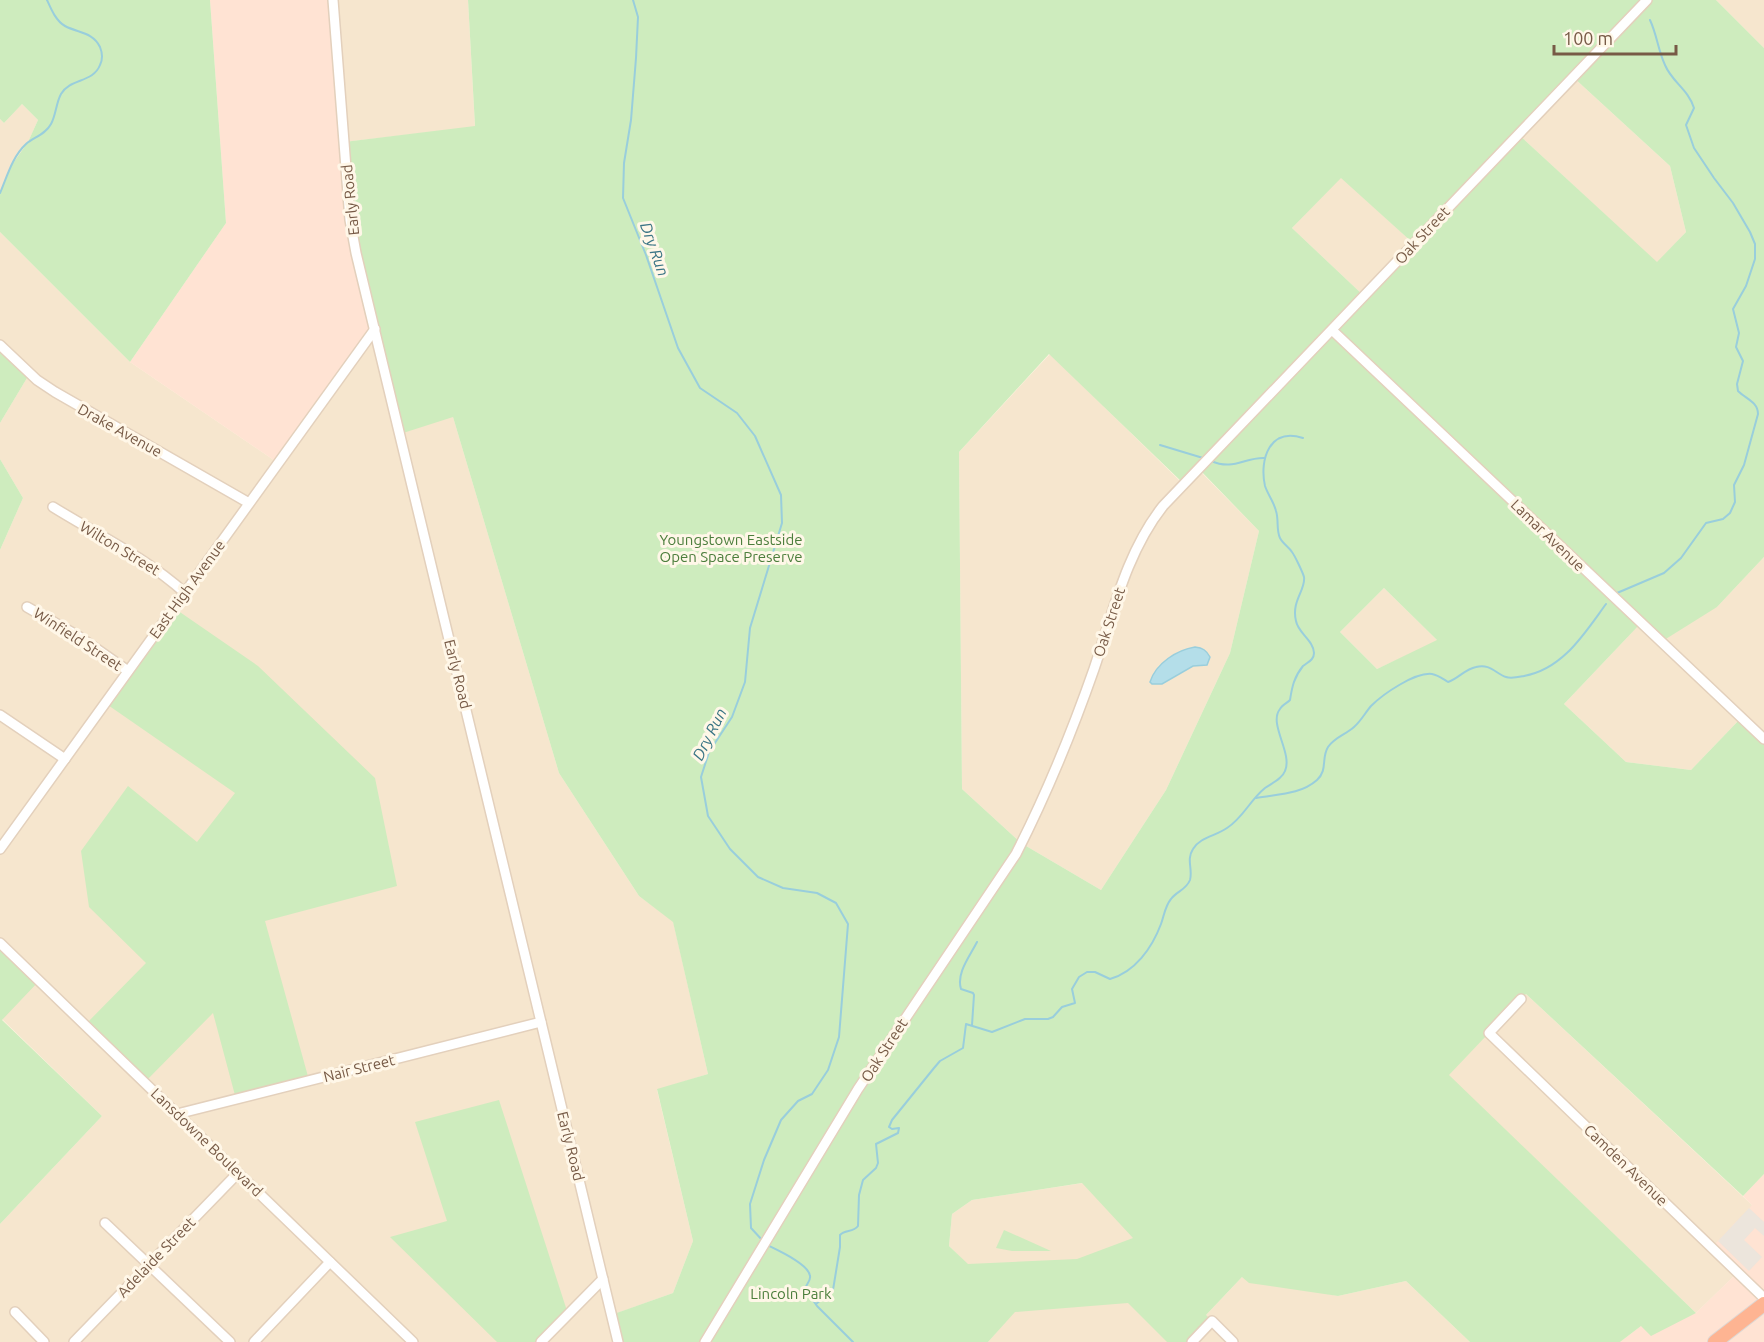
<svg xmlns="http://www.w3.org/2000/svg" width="1764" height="1342" viewBox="0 0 1764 1342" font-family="Ubuntu,sans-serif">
<rect width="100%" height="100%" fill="#fef4e0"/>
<!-- residential -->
<g fill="#f6e6ce">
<path d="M333 0H468L475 127 344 142Z"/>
<path d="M1716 0H1764V48Z"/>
<path d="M1573 77 1670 166 1686 232 1657 263 1518 134Z"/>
<path d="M22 104 38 120 28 142 11 166 0 193V119L4 123Z"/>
<path d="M1341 177 1414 244 1364 296 1292 228Z"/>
<path d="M0 232 130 362 278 463 375 329 453 417 559 773 639 896 673 921 708 1074 657 1090 693 1241 673 1293 612 1315 618 1342H0V1224L102 1116 2 1019 0 943V550L23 498 0 459V423L30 373 0 345Z"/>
<path d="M1050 354 1183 484 1198 469 1259 531 1230 653 1166 790 1101 890 1021 843 962 789 959 452Z"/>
<path d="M1764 557V739L1741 718 1691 770 1626 762 1564 704 1641 623 1717 607Z"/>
<path d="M1384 588 1438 641 1377 669 1340 632Z"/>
<path d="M1526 994 1752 1205 1738 1272 1696 1313 1448 1075Z"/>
<path d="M1083 1183 1206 1315 1242 1277 1338 1296 1406 1281 1470 1342H988L1015 1311 949 1246 952 1214 972 1200Z"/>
</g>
<!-- commercial -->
<g fill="#ffe3d3">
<path d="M210 0H333L350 220 375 329 278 463 130 362 226 223Z"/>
<path d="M1764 1174V1342H1620L1641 1326 1696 1313 1737 1273 1712 1247 1752 1205 1743 1196Z"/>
</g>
<!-- industrial -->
<path fill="#ece5dc" d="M1749 1208 1764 1222V1236L1755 1228 1744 1240 1762 1257 1749 1271 1718 1241Z"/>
<!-- green -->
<g fill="#ceecbe" fill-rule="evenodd">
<path d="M0 0H210L226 223 130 362 0 232V193L11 166 28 142 38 120 22 104 4 123 0 119Z"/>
<path d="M468 0H1716L1764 48V557L1717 607 1661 642 1641 623 1564 704 1626 762 1691 770 1741 718 1764 739V1174L1743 1196 1526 994 1449 1075 1696 1313 1651 1336 1641 1326 1620 1342H1470L1406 1281 1338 1296 1249 1283 1242 1277 1206 1315 1212 1321 1192 1342H1167L1128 1303 1015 1312 988 1342H618L611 1315 673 1293 693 1241 657 1089 708 1074 673 922 639 896 559 773 453 417 400 434 356 253 344 142 475 126ZM1573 77 1670 166 1686 232 1657 262 1518 134ZM1341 178 1414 244 1364 296 1292 228ZM1049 354 1184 484 1199 469 1259 531 1230 653 1166 790 1101 890 1021 843 962 789 959 452ZM1384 588 1437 640 1377 669 1340 632ZM1082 1183 1133 1238 1077 1259 968 1264 949 1246 952 1214 972 1200Z"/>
<path d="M0 345 30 373 0 423Z"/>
<path d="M0 459 23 498 0 550Z"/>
<path d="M174 608 258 666 375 778 397 886 265 921 309 1080 236 1099 213 1013 145 1082 85 1025 146 963 89 907 81 851 128 786 197 842 235 793 105 703Z"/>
<path d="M0 943 39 981 2 1020 102 1116 0 1224Z"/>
<path d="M499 1100 568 1314 541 1342H497L390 1237 447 1221 415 1122Z"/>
<path d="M1004 1230 1051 1251H1012L996 1248Z"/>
</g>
<!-- water -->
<path fill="#b4dee9" stroke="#99cedc" stroke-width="1.5" d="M1195 647C1203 648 1206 650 1210 657L1207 665 1193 666 1162 684H1152L1150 682C1156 663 1177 650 1195 647Z"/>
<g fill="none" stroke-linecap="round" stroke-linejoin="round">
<!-- stream -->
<g stroke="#99cedc" stroke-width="2">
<path d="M633 0 638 17 636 58 631 120 624 163 623 198 646 255 678 348 700 388 737 413 755 436 781 495 782 523 750 628 745 682 732 717 709 752 701 777 708 816 730 849 758 877 783 888 817 893 836 903 848 924 839 1037 828 1070 812 1094 798 1101 781 1120 764 1160 750 1204 751 1228 763 1241"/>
<path d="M0 193C7 177 12 157 26 144 34 137 45 135 51 124 56 115 56 103 61 94 70 78 93 83 100 65 103 59 102 52 100 47 93 32 78 33 65 26 56 21 51 9 47 0"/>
<path d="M1160 445 1203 458"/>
<path d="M1211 461C1234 471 1244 457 1265 458"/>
<path d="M1617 593 1664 573 1681 558 1706 523 1723 519 1730 513 1735 502 1734 485 1744 465 1758 414C1758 402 1746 399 1738 391L1737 384 1743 361 1736 347 1739 333 1733 309 1746 286 1755 259V244L1750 232 1733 203 1714 178 1694 148 1686 125 1694 108C1688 89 1672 82 1665 65 1658 50 1657 35 1650 20"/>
<path d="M1256 798C1277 794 1300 795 1317 780 1328 770 1321 758 1328 747 1335 737 1345 735 1354 727 1361 721 1365 713 1371 706 1383 694 1415 672 1432 674 1438 675 1443 679 1448 682 1458 679 1465 669 1476 667 1490 663 1496 674 1506 677 1511 679 1519 677 1524 676 1563 669 1584 634 1606 604"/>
<path d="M972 1025 974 995 973 993 961 989C956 973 970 956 977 942"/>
<path d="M767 1245C777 1250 809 1264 810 1276 811 1281 806 1284 805 1289L817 1306 853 1342"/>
<path d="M816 1304 833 1290 840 1247V1235C845 1229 853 1233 858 1226L859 1195 863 1180 876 1168 878 1163 876 1144 898 1133 899 1128 892 1129 889 1127 892 1120 934 1068 940 1061 963 1048 966 1024 992 1032 1025 1019H1048L1053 1017 1062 1007 1075 1003 1072 989 1079 977 1087 972H1095L1110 979C1135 972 1152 948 1161 924 1164 916 1165 906 1171 899 1177 891 1186 890 1190 880 1193 869 1186 860 1193 849 1200 837 1216 836 1227 828 1243 818 1250 800 1265 788 1272 783 1282 779 1285 771 1293 753 1268 724 1280 709 1282 705 1287 703 1290 700 1292 687 1294 677 1303 666 1308 662 1314 660 1314 653 1314 641 1298 633 1296 621 1291 601 1306 590 1304 577 1303 573 1295 556 1292 552 1289 547 1283 544 1280 538 1276 530 1279 520 1276 511 1274 502 1268 495 1265 486 1259 459 1270 427 1303 438"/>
</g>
<defs>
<g id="minor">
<path d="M333 0 350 220 356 253 618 1342"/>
<path d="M1332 330 1764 739"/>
<path d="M0 345 37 380 55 392 249 503"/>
<path d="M53 507C98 535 145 557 185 593"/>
<path d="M27 607 78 636 128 671"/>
<path d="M0 715 65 759"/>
<path d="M0 849 375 329"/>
<path d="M0 943 413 1342"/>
<path d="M1521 999 1489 1033 1764 1298"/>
<path d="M177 1114 541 1022"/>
<path d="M105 1223 230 1342"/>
<path d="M15 1312 44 1342"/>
<path d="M74 1342 238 1173"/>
<path d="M254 1342 330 1262"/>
<path d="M541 1342 603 1279"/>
<path d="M705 1342 858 1089 1016 854C1046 795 1072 732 1094 669 1113 613 1126 553 1163 506L1647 0"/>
<path d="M1192 1342 1212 1321 1233 1342"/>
</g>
<path id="highway" d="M1715 1342 1764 1304"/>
</defs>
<!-- minor casing -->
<use href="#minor" stroke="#e3d0bc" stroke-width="12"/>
<!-- highway casing -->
<use href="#highway" stroke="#ded7d3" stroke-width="16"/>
<!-- minor -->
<use href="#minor" stroke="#fff" stroke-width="9"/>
<!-- highway -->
<use href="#highway" stroke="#feb492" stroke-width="14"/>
</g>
<g text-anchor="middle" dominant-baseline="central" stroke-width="6" stroke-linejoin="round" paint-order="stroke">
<!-- street labels -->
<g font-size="15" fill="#775a46" stroke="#fff7e8">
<text transform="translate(350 200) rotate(-96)">Early Road</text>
<text transform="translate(1422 235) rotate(-47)">Oak Street</text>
<text transform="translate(120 430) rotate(29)">Drake Avenue</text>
<text transform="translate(1548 535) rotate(44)">Lamar Avenue</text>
<text transform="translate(120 548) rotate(31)">Wilton Street</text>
<text transform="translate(187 589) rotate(-54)">East High Avenue</text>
<text transform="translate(1109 622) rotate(-72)">Oak Street</text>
<text transform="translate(78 639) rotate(33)">Winfield Street</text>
<text transform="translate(458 674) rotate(76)">Early Road</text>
<text transform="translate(884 1050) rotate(-57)">Oak Street</text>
<text transform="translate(359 1068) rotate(-14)">Nair Street</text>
<text transform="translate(207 1142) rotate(44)">Lansdowne Boulevard</text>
<text transform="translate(571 1146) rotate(76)">Early Road</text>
<text transform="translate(1626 1165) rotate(44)">Camden Avenue</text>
<text transform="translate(156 1257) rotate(-46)">Adelaide Street</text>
</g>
<!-- park labels -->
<g font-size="15" fill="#4c7e3c" stroke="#fff7e8">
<text x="731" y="539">Youngstown Eastside<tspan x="731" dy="17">Open Space Preserve</tspan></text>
<text x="791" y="1293">Lincoln Park</text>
</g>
<!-- water labels -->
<g font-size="16" font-style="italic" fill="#3b7585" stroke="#fff7e8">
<text transform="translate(655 249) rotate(70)">Dry Run</text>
<text transform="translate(709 734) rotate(-63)">Dry Run</text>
</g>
</g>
<!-- scale -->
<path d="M1554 45v9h122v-9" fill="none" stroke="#775a46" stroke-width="3"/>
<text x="1563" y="45" font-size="18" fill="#775a46" stroke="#fff7e8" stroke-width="4.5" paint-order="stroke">100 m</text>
</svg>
